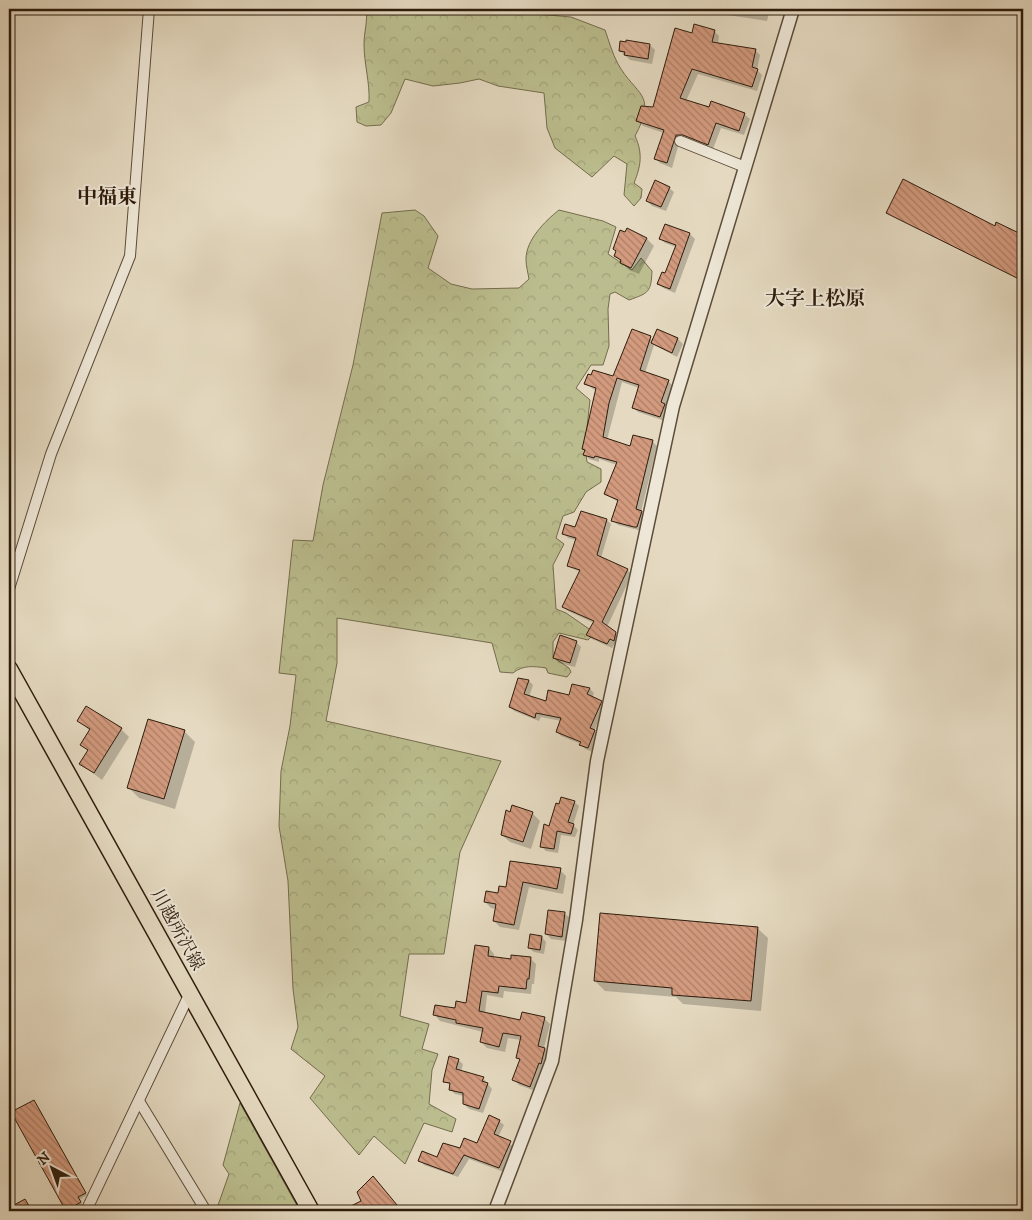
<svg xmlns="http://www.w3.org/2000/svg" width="1032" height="1220" viewBox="0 0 1032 1220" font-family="'IM FELL DW Pica','Noto Serif JP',serif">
<defs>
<pattern id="forest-crowns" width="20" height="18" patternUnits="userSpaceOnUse" patternTransform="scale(1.25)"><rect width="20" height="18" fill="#bbbd8e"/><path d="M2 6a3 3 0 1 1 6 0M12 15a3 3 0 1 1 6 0" fill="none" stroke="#a1a279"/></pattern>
<pattern id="building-back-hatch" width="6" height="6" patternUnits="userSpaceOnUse" patternTransform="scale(1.25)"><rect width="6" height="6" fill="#d39a7e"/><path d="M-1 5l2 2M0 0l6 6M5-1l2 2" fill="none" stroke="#ac7d66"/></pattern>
</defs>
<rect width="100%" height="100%" fill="#e5dac1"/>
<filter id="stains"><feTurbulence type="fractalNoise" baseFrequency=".004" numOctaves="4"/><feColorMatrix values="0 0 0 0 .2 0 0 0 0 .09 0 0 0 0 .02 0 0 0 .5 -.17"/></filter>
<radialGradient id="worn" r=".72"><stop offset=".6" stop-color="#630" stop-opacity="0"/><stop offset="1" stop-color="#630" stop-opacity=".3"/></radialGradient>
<!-- forest -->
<g fill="url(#forest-crowns)" stroke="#746c4d">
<path d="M366 9H479L571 17 605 30C609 41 612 53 618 64 636 96 658 93 635 136 643 153 641 166 634 183L642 189 641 198 634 206 624 195 627 164 614 156 592 177 555 148 547 128 544 93 498 86 479 79 460 83 433 86 405 79 391 113 381 125 366 126 357 122 356 107 369 102C370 82 364 64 364 44 364 32 368 21 366 9Z"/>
<path d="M415 210 424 216 438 236 428 268 451 284 472 289 519 288 529 279C528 273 526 266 526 259 526 240 545 221 559 210L603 221 616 227 608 254 632 270 641 258 652 271C651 292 649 293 629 300L615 292 610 294 608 309 609 346 603 365H591L576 388 590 400 585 446 587 462 601 469V482L586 492 574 512 563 516 556 538 564 544 553 565 556 609 566 613 592 631V636L588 640 559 633 553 642V657L569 668 571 672 567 677 548 673 546 668C533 666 523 665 513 673L500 672 492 643 337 618V663L326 721 501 761 460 852 444 954H409L400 1016 429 1024 422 1049 438 1054 432 1070 429 1104 456 1119 452 1132 424 1123 405 1164 374 1136 359 1155 310 1098 325 1076 291 1049 298 1027 293 989 288 881 279 826 281 771 290 726 296 675 279 673 293 540 313 541 323 485 353 365 382 213Z"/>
<path d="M240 1103 300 1211H216L229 1174 223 1165Z"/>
</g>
<!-- shadow -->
<g fill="#0003">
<path d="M716 9H770L767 21 721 14Z"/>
<path d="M1023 11V21L1020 18Z"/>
<path d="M695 26 714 31 719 36 718 44 755 50 760 55 757 70 762 75 757 91 698 74 686 101 744 114 750 119 744 135 721 128 713 149 679 143 672 168 660 163 655 158 664 133 643 126 638 121 653 108 693 34Z"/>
<path d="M650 45 655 50 652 64 630 60 620 51Z"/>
<path d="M669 188 674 192 666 211 652 206 647 201Z"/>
<path d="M665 225 690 234 695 239 675 293 663 288 658 283 666 275 676 247 665 243 660 238Z"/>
<path d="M647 239 654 246 639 274 629 270 615 256Z"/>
<path d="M633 330 653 340 658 330 678 339 683 344 677 357 654 345 645 373 668 381 673 386 666 406 669 409 665 421 638 412 633 407 639 388 622 382 607 440 631 447 652 441 657 446 641 512 646 517 642 531 618 525 613 521 618 502 605 494 617 465 599 459V462L589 459 585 454V435L596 391 586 384 614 378Z"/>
<path d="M607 520 611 524 601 558 627 570 632 574 607 627 620 638 619 644 615 643 612 648 592 639 588 635 594 623 568 611 564 607 580 572 568 566 576 540 568 538 564 534Z"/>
<path d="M576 642 581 647 575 667 559 663 554 658Z"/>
<path d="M519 679 529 681 533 685 529 697 547 702 570 696 573 685 590 689 594 693 592 698 605 706 594 731 599 735 593 752 585 749 581 744 561 736 557 731 561 721 541 717 539 721 514 711 510 707Z"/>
<path d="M86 707 121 729 129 737 102 780 81 764 89 752 82 745 90 731 78 720Z"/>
<path d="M184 731 195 742 175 809 139 798 129 788Z"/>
<path d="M574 802 579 806 573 825 578 830 575 837 561 835 558 853 546 851 541 846 550 827Z"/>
<path d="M532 813 540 821 531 849 510 842 502 835Z"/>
<path d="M511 863 560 870 566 876 563 894 529 887 519 930 500 927 494 921 496 909 491 908 485 902 508 889Z"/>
<path d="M565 914 570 918 566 941 551 939 546 934Z"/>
<path d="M757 928 768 938 761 1011 683 1004 676 997 605 991 595 981Z"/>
<path d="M542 937 546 942 544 954 534 952 529 948Z"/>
<path d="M489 948 494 954V958L512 960 530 958 536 964 534 984H532L531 994 504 991 503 998 487 995 485 1013 521 1022 544 1018 550 1024 544 1048 550 1054 535 1091 519 1085 513 1079 521 1061 517 1057 521 1040 508 1038 505 1052 487 1048 481 1042 483 1032 440 1021 435 1015 467 1004Z"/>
<path d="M458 1060 463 1064 461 1072 483 1078 492 1089 483 1113 469 1109 464 1104V1096L455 1094 450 1089 451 1086 444 1081Z"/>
<path d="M36 1103 87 1195 80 1199 82 1204 70 1211 67 1210Z"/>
<path d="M499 1121 504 1125 498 1137 515 1147 504 1172 469 1159 458 1177 424 1165 420 1160 438 1158 477 1144Z"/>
<path d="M373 1178 402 1211H344L363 1201Z"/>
</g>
<!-- building -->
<g fill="url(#building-back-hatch)" stroke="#2e1c0c">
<path d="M694 24 715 30 712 42 756 49 752 67 758 69 752 87 692 69 680 98 709 107 711 101 745 113 739 131 716 123 708 145 683 135H676L667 163 654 159 664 130 636 121 641 106 653 107 675 28 692 33Z"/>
<path d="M626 40 650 44 648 59 624 55 625 52 619 51 620 41 626 42Z"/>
<path d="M903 179 995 226 996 222 1023 235V281L886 213Z"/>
<path d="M655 180 670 187 661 207 646 201Z"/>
<path d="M665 224 690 233 670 289 657 284 662 272 665 273 676 245 659 239Z"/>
<path d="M627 228 647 238 631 268 620 263 621 260 614 256 616 251 613 249 620 230 625 232Z"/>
<path d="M632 329 651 336 640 370 669 380 661 402 665 404 660 417 632 408 639 385 617 378 609 403 603 437 630 446 633 435 653 440 636 509 642 511 637 527H634L611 521 618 500 604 494 617 462 595 456 594 458 583 455 585 450 582 449 596 388 584 384 588 374 591 375 593 370 613 376Z"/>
<path d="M657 329 678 338 672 353 651 343Z"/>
<path d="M581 511 607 519 597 555 628 569 602 622 616 632 614 641 610 639 607 644 586 635 594 621 562 607 580 570 567 566 576 538 562 534 565 524 575 527Z"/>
<path d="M560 635 577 641 570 663 553 658Z"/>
<path d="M518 678 529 680 524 694 546 701 548 690 569 695 572 684 590 688 587 694 602 701 590 728 595 730 588 748 579 745 581 742 556 732 561 718 536 713 535 718 509 707Z"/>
<path d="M86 706 122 728 94 773 79 764 88 750 80 745 90 729 77 721Z"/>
<path d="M148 719 185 730 164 799 127 788Z"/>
<path d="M561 797 575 801 568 822 574 824 571 834 557 831 554 849 540 847 544 824 549 826 556 803 559 804Z"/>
<path d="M512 805 533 812 523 842 501 835 506 810 510 812Z"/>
<path d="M510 861 561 868 557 889 523 882 514 925 493 921 496 904 484 902 486 891 498 893 499 886 506 887Z"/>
<path d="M548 910 565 912 562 937 545 934Z"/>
<path d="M600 913 758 927 751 1001 672 995V988L594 981Z"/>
<path d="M530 934 542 936 540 950 528 948Z"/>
<path d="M475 945 489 947 488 956 511 959V955L531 957 529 979H527L526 989 499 986 498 993 482 991 479 1011 520 1020 522 1012 545 1017 538 1046 545 1048 541 1064 539 1063 530 1087 512 1080 520 1059 516 1058 521 1036 503 1033 499 1047 480 1042 483 1028 456 1023V1020L433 1015 435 1005 455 1008 456 1001 466 1003Z"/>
<path d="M449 1056 459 1059 456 1069 484 1077 482 1081 488 1083 479 1109 463 1104V1093L449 1090 450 1083 443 1082Z"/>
<path d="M34 1100 86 1193 78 1197 81 1202 66 1211 11 1112Z"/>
<path d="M489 1115 500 1120 494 1134 511 1141 499 1168 464 1155 453 1174 418 1161 422 1151 437 1157 443 1143 460 1148 464 1138 477 1143Z"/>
<path d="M373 1176 402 1211H341L361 1201 357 1192Z"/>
<path d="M25 1199 32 1211H18L14 1205Z"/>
</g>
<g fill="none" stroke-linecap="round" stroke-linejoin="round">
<defs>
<g id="minor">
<path d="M680 141 745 167"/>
<path d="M9 589 51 454 130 256 149 9"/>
<path d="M139 1101 206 1211"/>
<path d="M86 1211 190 993"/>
</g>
<path id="tertiary" d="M495 1211 552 1061 576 920 597 761 673 406 793 9"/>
<path id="primary" d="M9 669 311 1211"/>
</defs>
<!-- minor casing -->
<use href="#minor" stroke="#5c4c39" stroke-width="12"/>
<!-- tertiary casing -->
<use href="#tertiary" stroke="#5c4c39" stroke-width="15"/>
<!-- primary casing -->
<use href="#primary" stroke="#2e1c0c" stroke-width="19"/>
<!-- minor -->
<use href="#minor" stroke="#eee7d7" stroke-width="10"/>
<!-- tertiary -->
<use href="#tertiary" stroke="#eee7d7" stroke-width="12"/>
<!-- primary -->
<use href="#primary" stroke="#e5dac1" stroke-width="16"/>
</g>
<g text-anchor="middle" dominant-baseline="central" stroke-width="4" stroke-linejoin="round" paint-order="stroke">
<!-- street labels -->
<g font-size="18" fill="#2e1c0c" stroke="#eee7d7">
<text transform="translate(177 930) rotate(61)">川越所沢線</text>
</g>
<!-- quarter labels -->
<g font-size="20" font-weight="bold" fill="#2e1c0c" stroke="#eee7d7">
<text x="107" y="197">中福東</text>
<text x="815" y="299">大字上松原</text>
</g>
</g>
<!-- margin -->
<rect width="1032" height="1220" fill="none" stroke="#e5dac1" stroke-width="30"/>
<rect x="10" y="10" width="1012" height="1200" fill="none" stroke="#2e1c0c" stroke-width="2.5"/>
<rect x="15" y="15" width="1002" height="1190" fill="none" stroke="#2e1c0c"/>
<!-- north arrow -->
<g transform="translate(52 1168) rotate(319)" stroke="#eee7d7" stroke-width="4" paint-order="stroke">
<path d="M0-4L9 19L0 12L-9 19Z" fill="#2e1c0c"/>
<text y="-8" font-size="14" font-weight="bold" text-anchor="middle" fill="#2e1c0c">N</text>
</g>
<rect width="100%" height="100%" filter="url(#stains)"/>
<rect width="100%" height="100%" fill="url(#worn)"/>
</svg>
